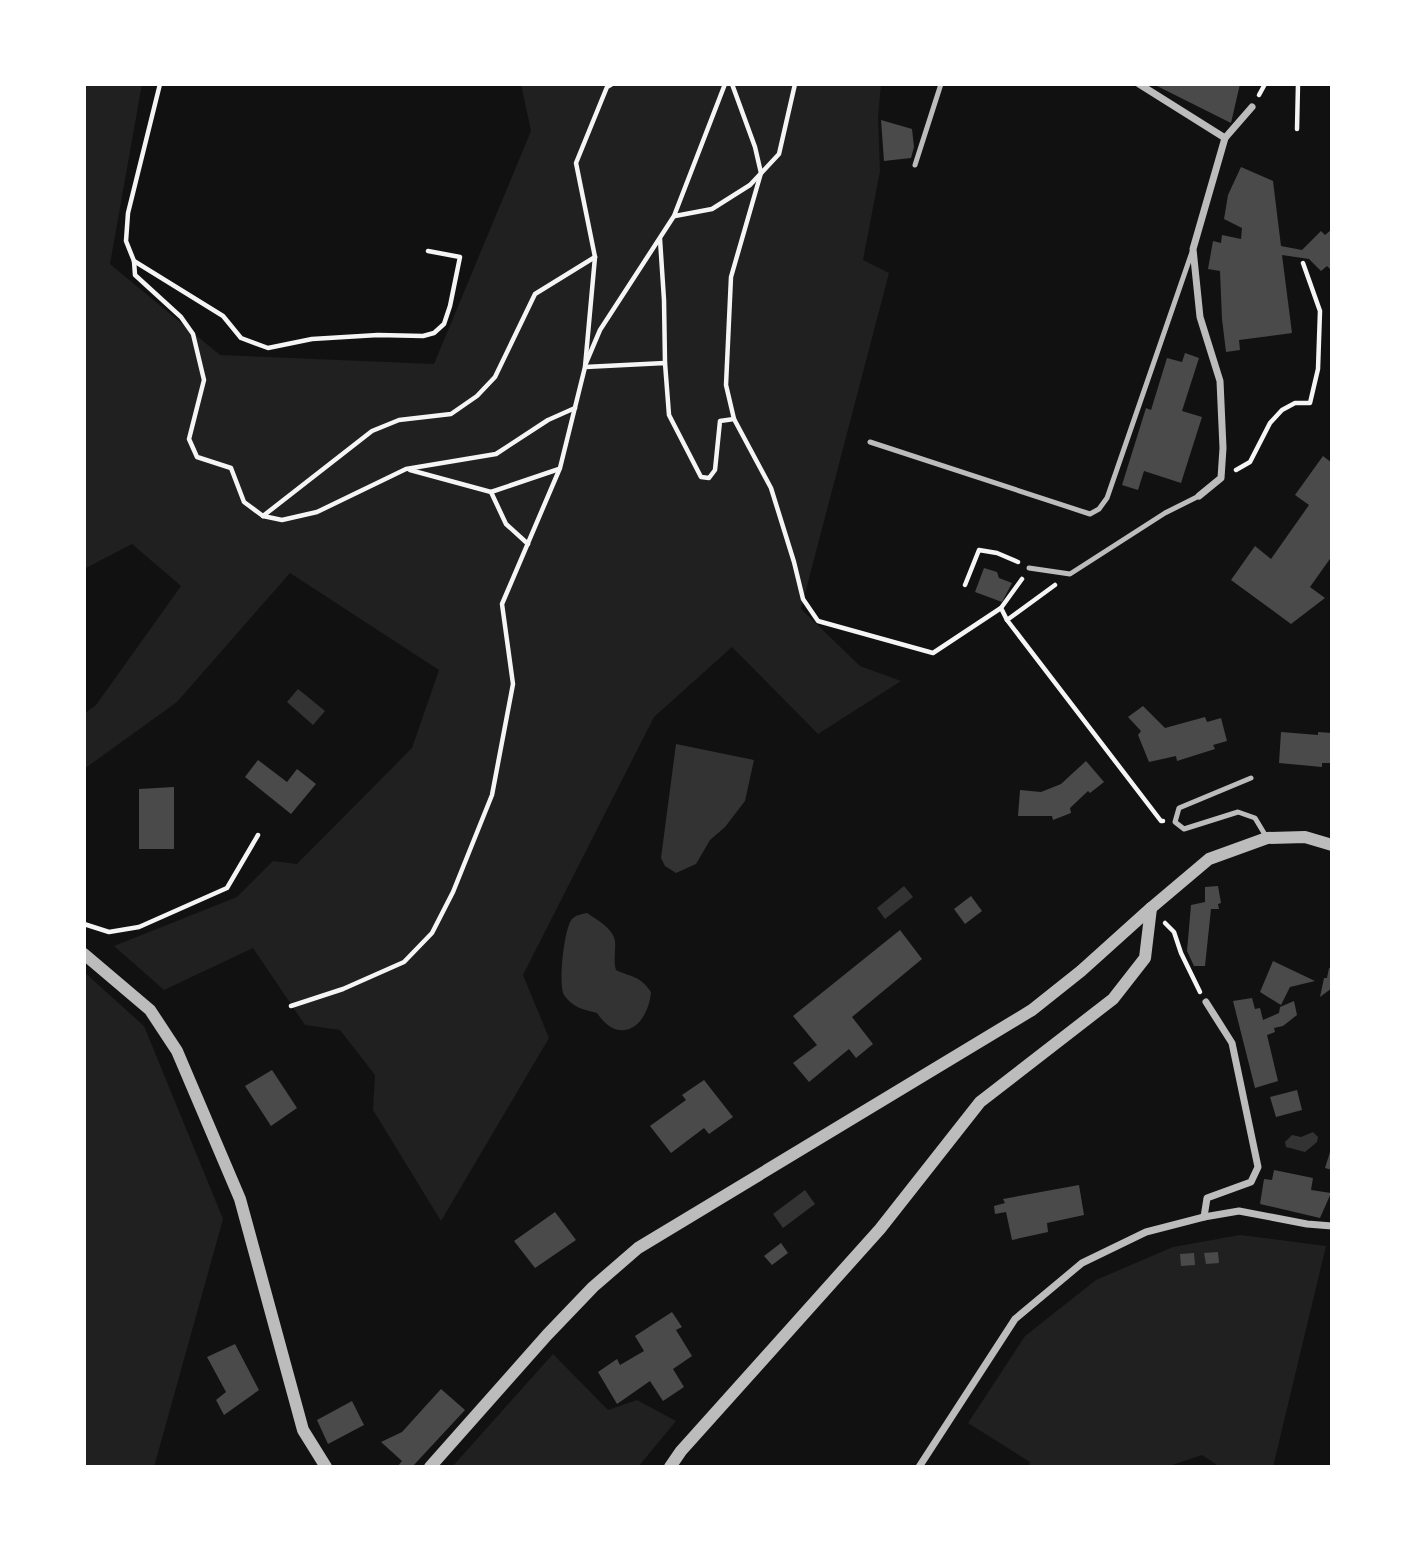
<svg xmlns="http://www.w3.org/2000/svg" width="1416" height="1551" viewBox="0 0 1416 1551" font-family="Roboto,sans-serif">
<rect width="100%" height="100%" fill="#111"/>
<!-- green -->
<g fill="#202020">
<path d="M84 84H142L110 264 220 355 434 364 531 131 521 84H881L878 117 880 171 863 260 889 273 801 609 860 666 901 681 818 734 732 647 654 717 523 975 549 1038 441 1221 373 1110 375 1075 340 1030 305 1025 253 948 164 990 114 946 237 897 273 861 297 864 412 748 439 670 290 573 177 702 84 769V714L96 705 181 586 132 544 84 569Z"/>
<path d="M84 972 144 1026 223 1219 154 1467H84Z"/>
<path d="M1240 1235 1326 1246 1273 1467H1220L1202 1455 1166 1467H1028L1030 1462 968 1423 1025 1336 1096 1280 1173 1247Z"/>
<path d="M553 1354 608 1410 637 1400 676 1421 638 1467H452Z"/>
</g>
<!-- water -->
<g fill="#333">
<path d="M298 689 325 711 313 725 287 702Z"/>
<path d="M676 744 754 760 745 801 725 827 710 840 696 864 676 873 665 866 661 858Z"/>
<path d="M904 886 913 897 885 919 877 908Z"/>
<path d="M587 913C597 920 613 928 615 941 616 951 613 960 616 970 633 978 639 975 651 992 648 1026 620 1047 597 1013 584 1010 572 1007 564 995 558 985 564 928 572 919 576 915 582 914 587 913Z"/>
<path d="M1313 1132 1318 1137 1317 1142 1305 1152 1286 1147 1285 1142 1292 1135 1301 1137Z"/>
<path d="M805 1190 815 1204 783 1228 773 1214Z"/>
</g>
<!-- building -->
<g fill="#4a4a4a">
<path d="M1153 84H1240L1231 123Z"/>
<path d="M881 120 912 129 914 147 911 158 884 161Z"/>
<path d="M1241 167 1273 181 1281 246 1302 250 1321 231 1325 235 1332 229V271L1327 266 1321 271 1309 259 1282 255 1292 333 1239 340 1240 350 1226 352 1222 319 1220 271 1208 269 1213 241 1221 243 1222 235 1241 239 1242 228 1224 219 1228 195Z"/>
<path d="M1185 353 1199 358 1182 411 1202 417 1181 483 1144 471 1138 490 1122 485 1146 408 1151 410 1167 358 1182 362Z"/>
<path d="M1323 456 1332 463V556L1310 587 1325 598 1291 624 1231 580 1255 546 1271 559 1309 505 1295 495Z"/>
<path d="M984 568 997 572 999 578 1012 583 1002 602 975 592Z"/>
<path d="M1143 706 1165 728 1205 717 1207 722 1221 718 1227 741 1213 745 1215 749 1177 761 1176 756 1149 762 1138 735 1141 731 1128 717Z"/>
<path d="M1281 732 1318 735V732L1332 733V763H1322V767L1279 763Z"/>
<path d="M258 760 287 782 297 769 316 784 291 814 245 777Z"/>
<path d="M1086 761 1104 782 1090 793 1088 791 1070 808 1071 813 1053 820 1052 816H1018L1020 790 1041 792 1061 784Z"/>
<path d="M174 787V849H139V789Z"/>
<path d="M1218 886 1221 903 1218 904 1219 909H1211L1205 966H1194L1187 951 1191 905 1205 902V887Z"/>
<path d="M971 896 982 911 965 924 954 909Z"/>
<path d="M900 930 922 959 852 1017 873 1044 856 1058 849 1049 809 1082 793 1063 817 1045 793 1016Z"/>
<path d="M1273 961 1315 981 1290 987 1281 1005 1260 992Z"/>
<path d="M1329 968 1332 969V988L1320 997 1324 978H1327Z"/>
<path d="M1252 998 1255 1009 1260 1008 1263 1020 1279 1013 1280 1007 1294 1001 1297 1015 1283 1026 1274 1028 1275 1032 1267 1035 1278 1081 1255 1088 1233 1001Z"/>
<path d="M272 1070 297 1108 271 1126 245 1086Z"/>
<path d="M704 1080 733 1117 709 1134 704 1128 671 1153 650 1126 686 1100 682 1095Z"/>
<path d="M1297 1090 1302 1110 1276 1117 1270 1097Z"/>
<path d="M1331 1149H1332V1170L1325 1168Z"/>
<path d="M1274 1170 1313 1178 1311 1190 1331 1193 1320 1218 1260 1204 1264 1179 1272 1180Z"/>
<path d="M1079 1185 1084 1215 1047 1223 1048 1232 1012 1240 1006 1212 995 1214 994 1206 1005 1203 1003 1199Z"/>
<path d="M555 1212 576 1240 535 1268 514 1241Z"/>
<path d="M781 1243 788 1253 772 1265 764 1256Z"/>
<path d="M1218 1252 1219 1263 1206 1264 1204 1253Z"/>
<path d="M1194 1253 1195 1265 1181 1266 1180 1254Z"/>
<path d="M672 1312 682 1327 676 1330 692 1356 673 1369 684 1387 663 1401 650 1381 617 1404 598 1372 617 1359 620 1365 644 1351 635 1336Z"/>
<path d="M235 1344 259 1390 224 1415 216 1400 226 1392 207 1357Z"/>
<path d="M441 1389 465 1410 412 1467H397L402 1461 381 1442 402 1432Z"/>
<path d="M352 1401 364 1425 328 1444 317 1420Z"/>
</g>
<g fill="none" stroke-linecap="round" stroke-linejoin="round">
<!-- path -->
<g stroke="#f5f5f5" stroke-width="4.5">
<path d="M160 84 128 213 126 241 134 261 135 275 181 317 193 334 204 380 189 439 197 457 231 468 244 502 263 516 282 520 317 512 406 469 496 454 548 420 575 408"/>
<path d="M732 84 755 147 761 173 731 277 726 385 734 419"/>
<path d="M1259 95 1265 84"/>
<path d="M1297 129 1298 84"/>
<path d="M675 216 712 209 750 185 779 154 795 84"/>
<path d="M660 239 664 300 665 363"/>
<path d="M134 261 223 316 241 338 268 348 312 339 378 335 423 336 434 333 444 324 450 306 460 257 428 251"/>
<path d="M586 363 600 330 674 216 725 84"/>
<path d="M585 367 665 363 669 415 701 477 709 478 715 470 720 421 734 419 771 488 794 562 803 599 818 621 933 653 1001 608 1022 579"/>
<path d="M410 470 491 492 559 469"/>
<path d="M1236 470 1250 462 1270 423 1282 410 1295 403H1310L1318 369 1320 311 1303 263"/>
<path d="M491 492 506 524 528 544"/>
<path d="M263 516 372 431 399 420 451 414 477 396 495 377 535 294 595 257"/>
<path d="M965 585 979 550 997 553 1018 562"/>
<path d="M1001 608 1007 620 1161 821H1163"/>
<path d="M1007 620 1055 585"/>
<path d="M1165 923 1174 932 1181 953 1200 992"/>
<path d="M84 924 109 932 139 927 227 888 258 835"/>
<path d="M291 1006 343 989 404 962 432 933 453 892 492 795 513 684 502 604 560 468 585 367 595 257 576 163 607 87 612 84"/>
</g>
<!-- service -->
<g stroke="#bcbcbc" stroke-width="5">
<path d="M915 165 941 84"/>
<path d="M870 442 1090 514 1099 509 1107 498 1192 252"/>
<path d="M1029 568 1070 574 1165 513 1199 496"/>
<path d="M1251 778 1179 808 1175 822 1184 829 1238 812 1255 818 1267 838"/>
</g>
<!-- minor -->
<g stroke="#bcbcbc" stroke-width="7">
<path d="M1139 84 1225 138"/>
<path d="M1199 496 1221 478 1223 448 1220 381 1200 317 1193 249 1225 138 1252 107"/>
<path d="M1204 1217 1207 1198 1251 1182 1258 1167 1232 1043 1206 1002"/>
<path d="M919 1467 1015 1319 1082 1263 1146 1232 1204 1217 1239 1211 1307 1224 1332 1226"/>
</g>
<!-- tertiary -->
<g stroke="#bcbcbc" stroke-width="12">
<path d="M84 954 150 1010 177 1051 240 1199 303 1430 326 1467"/>
<path d="M430 1467 547 1335 593 1287 638 1248 1032 1010 1081 971 1151 908 1209 859 1267 838 1305 837 1332 845"/>
<path d="M670 1467 681 1451 880 1229 980 1102 1113 999 1145 958 1151 908"/>
</g>
</g>
<!-- border -->
<rect width="1416" height="1551" fill="none" stroke="#ffffff" stroke-width="172"/>
</svg>
